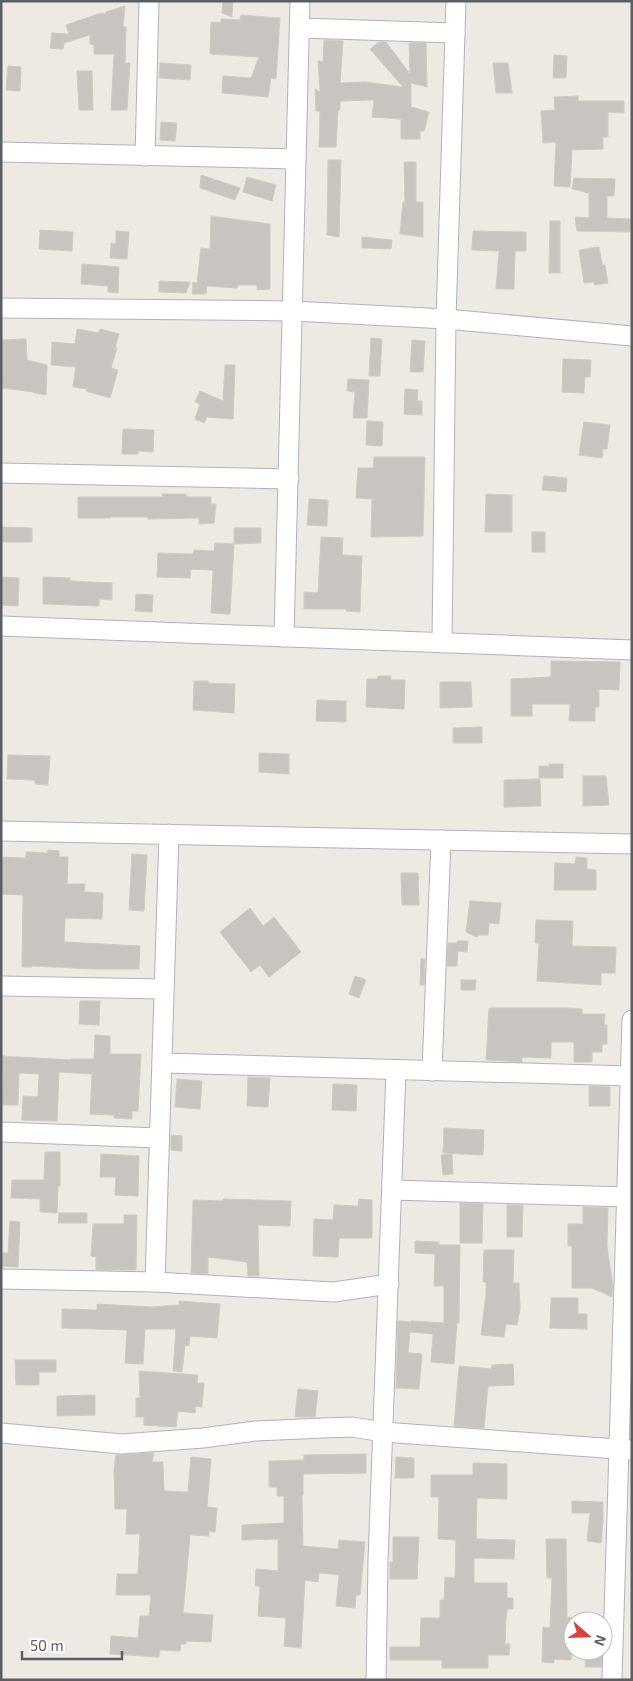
<svg xmlns="http://www.w3.org/2000/svg" width="633" height="1681" viewBox="0 0 633 1681" font-family="'Exo 2',sans-serif">
<rect width="100%" height="100%" fill="#eceae3"/>
<!-- building -->
<g fill="#c8c4c0" stroke="#d0cbc2">
<path d="M223 1H233L232 17 222 13Z"/>
<path d="M125 6 123 27H126L125 63H130L127 110H111L114 54H94V45L90 44V35L64 43 63 49 50 48 52 33 69 34 66 25 101 13 105 14 106 12Z"/>
<path d="M241 15 280 18 276 79 271 78 268 97 222 93 223 76 251 78 259 57 210 54 211 22 221 23V19L240 20Z"/>
<path d="M324 40 343 41 340 83 366 82 403 87 370 49 379 42H386L410 74 409 43H426L427 87 411 83V107L429 112 424 131H420V139H401V119L372 117 374 100 340 101V110H338L336 147H319L320 111H316L315 89 320 92 318 61 323 62Z"/>
<path d="M554 55 567 56 566 78H553Z"/>
<path d="M160 63 191 65 190 80 159 78Z"/>
<path d="M493 63H508L512 93H496Z"/>
<path d="M8 66 21 67 20 91 6 90Z"/>
<path d="M77 71H92L93 110H79Z"/>
<path d="M578 96V101H624V113L608 112V137H603V149L572 150 570 187 554 186 556 142 543 143 541 111 555 110 554 97Z"/>
<path d="M161 122 177 123 175 141 160 140Z"/>
<path d="M328 160H341L339 237 327 235Z"/>
<path d="M404 162H416V202H423V237L400 234 403 202H405Z"/>
<path d="M201 175 240 188 235 200 200 188Z"/>
<path d="M247 177 276 185 272 201 243 192Z"/>
<path d="M574 178 615 179 614 196H607V218L631 219 630 232 577 231 575 217 589 218V193L572 189Z"/>
<path d="M211 216 270 224V289L257 290V285H238L237 288 207 286 206 294H192L193 282 197 283 201 248 210 249Z"/>
<path d="M550 221H560V273H549Z"/>
<path d="M40 230 73 232 72 251 39 249Z"/>
<path d="M116 231 129 232 127 259 110 258 111 243 116 244Z"/>
<path d="M473 231 526 232V251H515L514 289H496L499 251 472 250Z"/>
<path d="M362 237 392 240 391 249 362 248Z"/>
<path d="M599 247 602 265H605L608 283 595 285 594 282 584 283 579 250Z"/>
<path d="M82 264 119 267 118 293 108 292V286L81 284Z"/>
<path d="M159 281 190 282 186 293 159 292Z"/>
<path d="M77 329 99 333 100 329 119 334 115 348H117L111 368 118 370 110 398 86 391 87 389 73 387 76 367 51 365 52 342 75 344Z"/>
<path d="M371 338 382 339 380 376H369Z"/>
<path d="M26 339 27 360 47 365 46 395 34 393V392L2 388 1 340Z"/>
<path d="M412 340 425 341 423 372H410Z"/>
<path d="M563 359 591 360 590 377H585L584 393 562 392Z"/>
<path d="M225 365H235L233 419 207 417 204 423 195 419 200 404 195 402 200 391 223 401Z"/>
<path d="M348 379 369 380 367 418H353L355 392 347 391Z"/>
<path d="M405 389 418 390 417 401H422V415L404 414Z"/>
<path d="M367 421 383 422 382 446 366 445Z"/>
<path d="M584 422 610 425 607 449H603L602 458 579 455Z"/>
<path d="M123 429 154 430 153 452 138 451V454H122Z"/>
<path d="M374 457H425L423 536 371 537 372 499 356 498 358 468H373Z"/>
<path d="M544 476 567 478 566 492 542 490Z"/>
<path d="M162 494H186V497H211V504H216L214 523 199 524V518L148 519V517H110V518H78V497H163Z"/>
<path d="M486 494 512 495V532H485Z"/>
<path d="M309 499 328 500 327 526 307 525Z"/>
<path d="M1 527 32 528V542H1Z"/>
<path d="M234 528H261V543L234 544Z"/>
<rect x="532" y="532" width="13" height="20"/>
<path d="M321 537 343 538 342 555 362 556 360 612 346 611V609H304V592L318 593Z"/>
<path d="M215 543 234 544 230 614 211 613 213 570 191 569 190 578 157 577 158 553 193 554 194 550 214 551Z"/>
<path d="M1 577 19 578 18 606 1 605Z"/>
<path d="M43 577 70 578V581L112 583V600L99 599V606L43 604Z"/>
<path d="M136 594 153 595 152 612 135 611Z"/>
<path d="M551 661 620 662 619 690 599 689V707H595V721H569L570 704H532V716H511V679L551 677Z"/>
<path d="M378 676H391V680H405L404 709 366 707 367 679H377Z"/>
<path d="M194 681H208V683L235 684 234 713 193 710Z"/>
<path d="M440 682H471L472 707 440 708Z"/>
<path d="M317 700 346 701V722L316 721Z"/>
<path d="M482 727V743H453V728Z"/>
<path d="M259 753 289 754V774L259 772Z"/>
<path d="M8 755 50 756 48 785 35 784V780L7 779Z"/>
<path d="M549 764H563V778H539V766H549Z"/>
<path d="M583 776H606L609 805 583 806Z"/>
<path d="M540 779 541 806 504 807V780Z"/>
<path d="M48 850 59 851V857H68L67 884H85L84 892 103 893 102 919 65 918 64 942 140 946 139 969H95L32 966V967H22L23 895 1 894V857L26 858V852L48 853Z"/>
<path d="M132 854 147 855 144 911 129 910Z"/>
<path d="M576 857 587 858V869L596 870V890H554L555 863 575 864Z"/>
<path d="M401 873H418L419 905H402Z"/>
<path d="M470 901 501 903 499 924 489 923 488 935H478L477 937 466 932Z"/>
<path d="M250 908 263 926 274 917 301 952 269 977 260 965 251 972 220 932Z"/>
<path d="M536 920 573 921 572 946 616 947 615 973H601V985L537 981 539 943H535Z"/>
<path d="M457 941H468L467 952 458 951 457 966H447L448 943H457Z"/>
<path d="M421 959H425L424 985H420Z"/>
<path d="M355 976 366 980 359 998 349 994Z"/>
<path d="M461 980H476L475 990H461Z"/>
<path d="M80 1001H100L99 1025 79 1024Z"/>
<path d="M489 1008H567L582 1009V1014H605L604 1025H607V1044H602V1052H592V1062H574V1042H551V1058L522 1057V1062L486 1060Z"/>
<path d="M95 1035 110 1036V1054H141L138 1111H132V1119L114 1118V1115L90 1114 92 1074 59 1072 57 1121 22 1120 23 1096 38 1097 39 1074 19 1073 18 1105H2L3 1073H1V1056L71 1060V1059H94Z"/>
<path d="M248 1077 270 1078 268 1107 247 1106Z"/>
<path d="M177 1079 202 1081 200 1109 175 1107Z"/>
<path d="M333 1084 357 1085 356 1111 332 1110Z"/>
<path d="M589 1086 610 1087V1106H589Z"/>
<path d="M444 1128 484 1130 483 1155 443 1153Z"/>
<path d="M171 1135 182 1136V1151L171 1150Z"/>
<path d="M45 1152H60V1186H58L57 1213 40 1212V1199L11 1198 12 1180H44Z"/>
<path d="M101 1154 139 1156 138 1196 115 1195 116 1177H100Z"/>
<path d="M452 1154 453 1174 443 1175 441 1155Z"/>
<path d="M223 1199 291 1201 290 1226 258 1225 259 1276H248L247 1262 208 1257V1274L191 1273 193 1200 223 1201Z"/>
<path d="M359 1199 372 1200V1238H339L338 1257 313 1256 314 1219 333 1220 334 1205 358 1206Z"/>
<path d="M460 1203 483 1204 482 1243H460Z"/>
<path d="M507 1205H523L522 1237H507Z"/>
<path d="M583 1207 608 1208 607 1246 613 1286 612 1297 592 1288H572V1246H568V1224H583Z"/>
<path d="M59 1213H87V1223H58Z"/>
<path d="M124 1215H137L136 1270H96V1257L91 1256 93 1224H124Z"/>
<path d="M10 1221 20 1222 18 1267 1 1266V1253H8Z"/>
<path d="M415 1241 439 1242V1245H460L459 1323H457L454 1364 431 1362 433 1334 410 1332 411 1321 444 1323V1286H434L435 1254 415 1253Z"/>
<path d="M484 1250H514L513 1283H519L520 1309 517 1325 506 1324 504 1337 481 1335 486 1294V1282H483Z"/>
<path d="M551 1298H578V1314H587V1329L550 1328Z"/>
<path d="M179 1301 220 1304 217 1338 190 1336 189 1346 185 1345 182 1372 173 1371 176 1329H145L143 1364 125 1363 127 1330 62 1328V1309L97 1310V1304L152 1307 179 1305Z"/>
<path d="M398 1321 411 1322 408 1353 422 1354 419 1389 396 1388Z"/>
<path d="M15 1360H56V1372H39V1385H16Z"/>
<path d="M513 1364 514 1385 488 1386 484 1428 454 1426 459 1366 492 1369V1365Z"/>
<path d="M139 1371 198 1375 197 1383H204L202 1407 196 1406 195 1413 178 1411 176 1427 144 1425V1417H136V1398H140Z"/>
<path d="M298 1389 318 1391 315 1417H295Z"/>
<path d="M95 1395V1415L57 1416V1396Z"/>
<path d="M154 1453 152 1462H163L164 1491 188 1492 191 1457 211 1459 207 1507 217 1508 215 1532 209 1531V1536L190 1535 183 1613 213 1615 211 1642 186 1641V1644H181L180 1651 160 1650 159 1657 110 1654 111 1636 138 1638 140 1616H149L151 1595H116L117 1574H138L140 1534H126L127 1509H115L114 1469 116 1455Z"/>
<path d="M366 1454V1473L303 1474V1495L302 1496 303 1546 338 1549 339 1540 365 1542 360 1595H356L355 1608 336 1606 339 1575 319 1573 318 1582 305 1580 301 1648 284 1646 286 1618 258 1616 260 1586H255L256 1569 278 1571V1539L242 1540V1525L284 1523V1496H277V1487H269V1461L304 1460V1455Z"/>
<path d="M396 1457 414 1458V1478H395Z"/>
<path d="M473 1463 507 1464V1499L477 1498 476 1539 515 1540 514 1559 474 1558V1583H507V1598H513V1609H507L506 1620 505 1644H510L509 1655H488V1668H442V1660H390V1647H420L421 1618H440V1600H444L445 1577 455 1578 456 1540 438 1539 439 1497H431V1475H473Z"/>
<path d="M572 1501 603 1502V1521L601 1543 587 1541 590 1513H572Z"/>
<path d="M393 1537H419L417 1579H390V1562H393Z"/>
<path d="M546 1539H566L567 1617 573 1618V1620L571 1660 554 1659V1663L542 1662 543 1627 550 1628 552 1578H547Z"/>
<path d="M586 1651H602L601 1667H585Z"/>
</g>
<g fill="none" stroke-linecap="round" stroke-linejoin="round">
<defs>
<g id="minor">
<path d="M300 28 455 33"/>
<path d="M1 152 296 159"/>
<path d="M145 156 149 1"/>
<path d="M1 308 293 311 446 319 632 336"/>
<path d="M1 473 289 479"/>
<path d="M1 626 632 650"/>
<path d="M284 637 300 1"/>
<path d="M442 643 446 319 456 1"/>
<path d="M1 831 632 844"/>
<path d="M1 986 164 989"/>
<path d="M162 1063 630 1076"/>
<path d="M432 1071 441 840"/>
<path d="M1 1132 159 1138"/>
<path d="M392 1190 626 1197"/>
<path d="M1 1279 155 1282 334 1292 389 1284"/>
<path d="M155 1282 169 834"/>
<path d="M1 1433 122 1444 203 1438 256 1431 323 1428 352 1427 383 1432 631 1450"/>
<path d="M376 1680 378 1561 396 1070"/>
<path d="M612 1680 632 1020"/>
</g>
</defs>
<!-- minor casing -->
<use href="#minor" stroke="#b0b3b7" stroke-width="21"/>
<!-- minor -->
<use href="#minor" stroke="#fff" stroke-width="19"/>
</g>
<!-- border -->
<rect width="633" height="1681" fill="none" stroke="#5b5e62" stroke-width="5"/>
<!-- north arrow -->
<g transform="translate(588 1636) rotate(110)"><circle r="24" fill="#ffffff" stroke="#bdbfc0"/>
<path d="M0-4L9 19L0 12L-9 19Z" fill="#d8423d"/>
<text y="-8" font-size="14" font-weight="bold" text-anchor="middle" fill="#5b5e62">N</text>
</g>
<!-- scale -->
<path d="M22 1651v8h100v-8" fill="none" stroke="#5b5e62" stroke-width="2.5"/>
<text x="30" y="1651" font-size="15" fill="#5b5e62" stroke="#ffffff" stroke-width="4" paint-order="stroke">50 m</text>
</svg>
